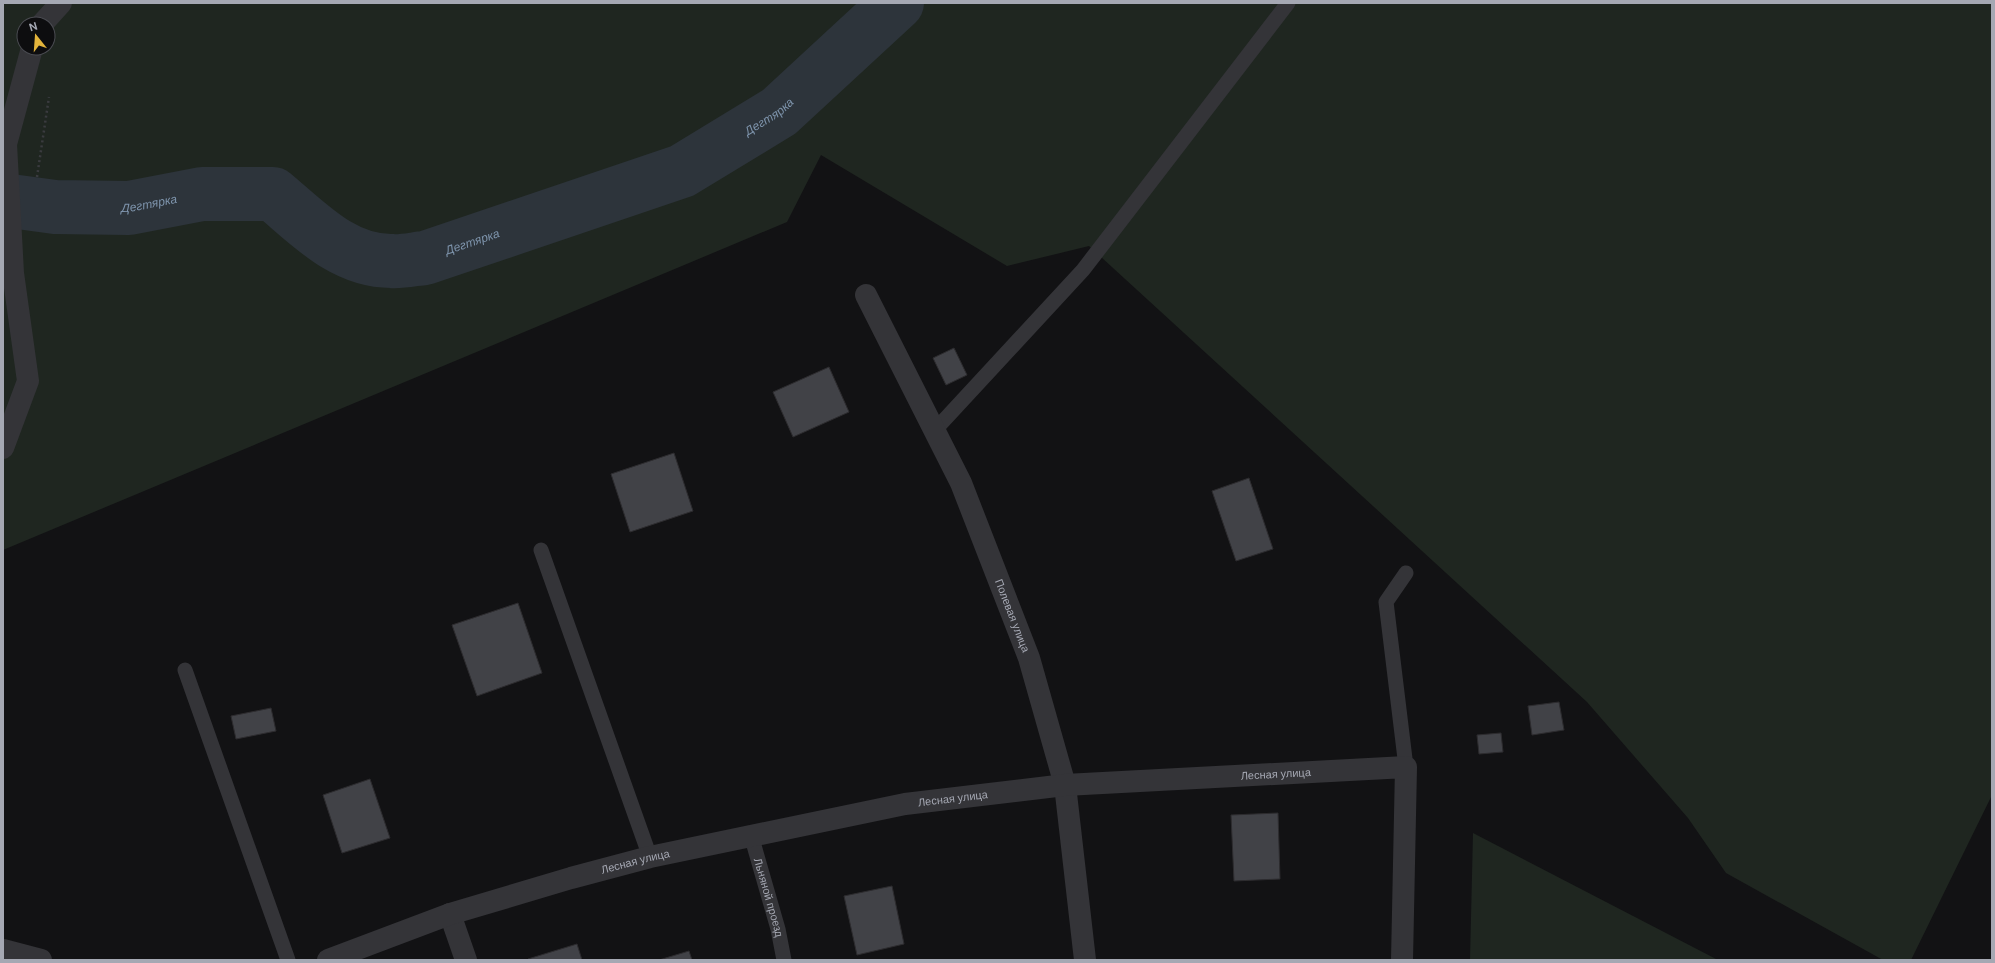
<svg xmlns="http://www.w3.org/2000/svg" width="1995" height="963" viewBox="0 0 1995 963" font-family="'DM Sans',sans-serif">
<rect width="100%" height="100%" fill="#121214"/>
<!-- green -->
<g fill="#1f2620" fill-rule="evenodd">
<path d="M3 3H1992V795L1911 960H1883L1726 873 1688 818 1587 702 1089 246 1007 266 821 155 787 222 3 550ZM24 24H48V48H24Z"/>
<path d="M1473 833 1718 960H1470Z"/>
</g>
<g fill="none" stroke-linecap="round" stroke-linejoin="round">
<!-- river -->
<path stroke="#2d343b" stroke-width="54" id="s1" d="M3 200 55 207 129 208 202 194H273C308 223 342 261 391 261 402 262 414 259 425 258L682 171 779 112 897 3"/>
</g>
<!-- building -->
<g fill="#414247" stroke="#2d2c2f">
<path d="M954 348 967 375 946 385 933 358Z"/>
<path d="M829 367 849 412 793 437 773 392Z"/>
<path d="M674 453 693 511 630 532 611 474Z"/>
<path d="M1249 478 1273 549 1236 561 1212 491Z"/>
<path d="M518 603 542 673 477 696 452 625Z"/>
<path d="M1559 702 1564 730 1532 735 1528 706Z"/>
<path d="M271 708 276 731 236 739 231 716Z"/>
<path d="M1501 733 1503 752 1479 754 1477 735Z"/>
<path d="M370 779 390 838 342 853 323 795Z"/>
<path d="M1278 813 1280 879 1234 881 1231 815Z"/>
<path d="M892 886 904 944 857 955 844 896Z"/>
<path d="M577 944 582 960H528V959Z"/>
<path d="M689 951 692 960H659Z"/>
</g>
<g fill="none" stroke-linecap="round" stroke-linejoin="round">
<!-- path -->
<path stroke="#3a3b3f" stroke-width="2.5" stroke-dasharray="2 3" stroke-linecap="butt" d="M37 177 49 97"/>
<!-- service -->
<g stroke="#343438" stroke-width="15">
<path d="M935 430 1083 270 1288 3"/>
<path d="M541 550 650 857"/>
<path d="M185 670 288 960"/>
<path d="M1406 767 1386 602 1406 573"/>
<path id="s2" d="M751 835 778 929 784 960"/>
</g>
<!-- minor -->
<g stroke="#343438" stroke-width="22">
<path d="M42 24 61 3"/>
<path id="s3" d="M866 295 961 483 1029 658 1065 785 1085 960"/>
<path d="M3 448 28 381 13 273 6 144 32 48"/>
<path d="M450 914 466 960"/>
<path d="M3 950 41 960"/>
<path id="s4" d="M328 960 450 914 571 878 650 857 905 804 1065 785 1406 767 1402 960"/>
</g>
</g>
<g text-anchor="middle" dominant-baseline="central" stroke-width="3" stroke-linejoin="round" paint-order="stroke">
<!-- street labels -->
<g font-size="11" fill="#a5a8b3" stroke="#0d0d0f">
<text stroke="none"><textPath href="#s3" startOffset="353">Полевая улица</textPath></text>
<text stroke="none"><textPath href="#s4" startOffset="971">Лесная улица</textPath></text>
<text stroke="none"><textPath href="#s4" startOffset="647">Лесная улица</textPath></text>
<text stroke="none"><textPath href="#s4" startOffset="323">Лесная улица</textPath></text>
<text stroke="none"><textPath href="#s2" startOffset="65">Льняной проезд</textPath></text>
</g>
<!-- water labels -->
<g font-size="12" font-style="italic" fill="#7e94ac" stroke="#0d0d0f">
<text stroke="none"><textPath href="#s1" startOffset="819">Дегтярка</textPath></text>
<text stroke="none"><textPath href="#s1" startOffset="147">Дегтярка</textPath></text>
<text stroke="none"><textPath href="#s1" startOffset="495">Дегтярка</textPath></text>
</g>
</g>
<!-- border -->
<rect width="1995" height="963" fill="none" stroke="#a5a8b3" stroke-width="8"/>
<!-- north arrow -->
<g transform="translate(36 36) rotate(343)"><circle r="19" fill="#0d0d0f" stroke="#4a4b51"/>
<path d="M0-3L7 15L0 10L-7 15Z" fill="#e3b43b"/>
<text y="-6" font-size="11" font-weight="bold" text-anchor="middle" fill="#a5a8b3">N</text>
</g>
</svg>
